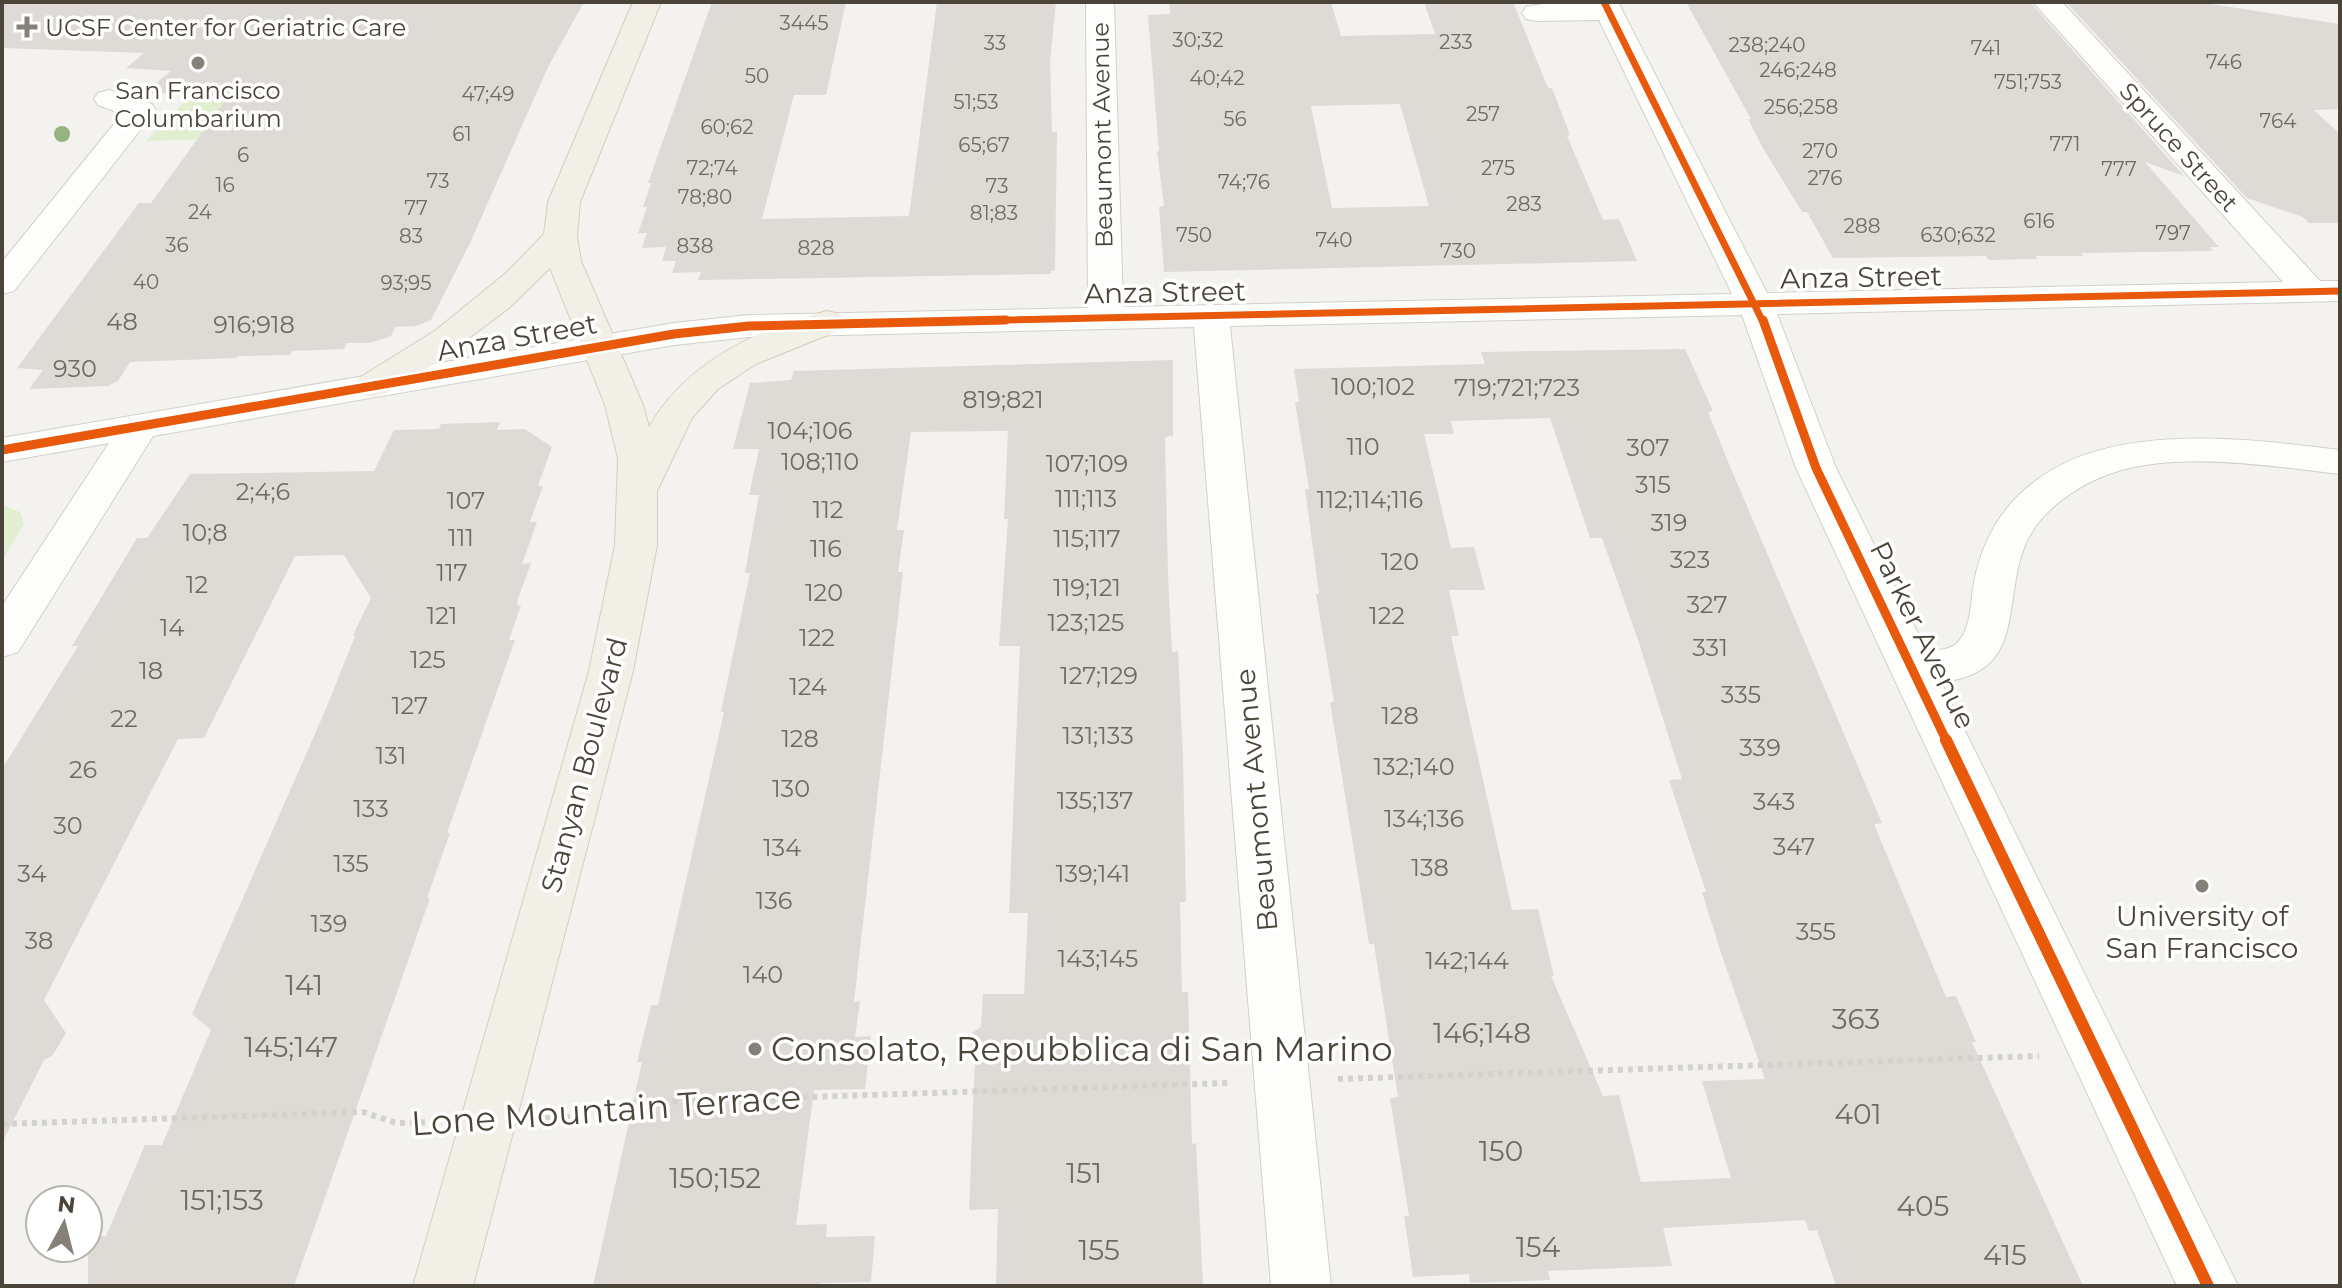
<svg xmlns="http://www.w3.org/2000/svg" width="2342" height="1288" viewBox="0 0 2342 1288" font-family="Montserrat,sans-serif">
<rect width="100%" height="100%" fill="#f4f2ee"/>
<!-- green -->
<g fill="#e1eecf">
<path d="M243 90 285 137 146 141 185 101 217 97Z"/>
<path d="M2 505 20 512 24 524 2 560Z"/>
</g>
<!-- building -->
<g fill="#dedbd6" fill-rule="evenodd">
<path d="M2 2H584L548 67 470 243 431 320 416 326 395 327 391 336 370 343H347L344 349 292 351 290 355 238 356 236 358 130 362 118 381 108 386 29 389 43 370 17 368 139 203H151L228 97 145 92 171 71 126 68 144 53 2 48Z"/>
<path d="M712 2H846L826 95H794L762 219 909 216 937 2H1056L1050 61 1052 132H1057L1055 271H1051V274L698 280 701 272 672 273 676 261H662L666 247 642 248 647 233H638L647 207H643L651 183H648Z"/>
<path d="M1169 2H1331L1341 36 1435 34 1424 2H1513L1548 88H1552L1570 135 1567 136 1603 220 1619 219 1637 261 1164 272 1159 207 1164 206 1157 151H1159L1148 15 1170 14ZM1400 104 1429 206 1332 208 1311 106Z"/>
<path d="M1686 2H2030L2184 176 2145 162 2219 247H2210L2213 251 2081 253 2083 256H2036L2037 259 1989 260 1986 256 1833 258 1807 212H1802L1764 150 1748 119H1751Z"/>
<path d="M2066 2H2198L2340 24V109L2314 110 2340 134V223H2309L2303 217 2247 198Z"/>
<path d="M1685 349 1713 411 1708 412 1729 464 1882 823 1874 824 1946 997 1956 996 1976 1042H1972L2083 1286H1836L1817 1230 1809 1231 1805 1220 1663 1228 1672 1266 1548 1271 1550 1280 1470 1283 1469 1274 1413 1277 1404 1216H1409L1390 1098 1398 1097 1374 944H1369L1330 702H1334L1316 594H1319L1305 489H1309L1295 402H1299L1294 369 1485 364 1481 352ZM1550 418 1590 538H1602L1639 643 1682 779 1669 780 1706 892H1702L1721 953 1765 1079 1702 1081 1731 1178 1641 1182 1619 1095 1603 1096 1551 976H1554L1538 909 1512 910 1451 636H1459L1449 590H1485L1474 547 1451 548 1424 434H1454L1451 421Z"/>
<path d="M1173 360V436L1165 437 1168 576 1172 652 1178 651 1183 757 1186 902H1180L1182 992H1188L1192 1144 1196 1143 1203 1286H996L998 1209 969 1210 975 1058 971 1055 972 1033 981 1027 983 994H1024L1028 913H1009L1020 646H999L1008 519H1004L1008 431 911 432 897 530H904L898 572H903L854 1002 860 1001 855 1037 871 1036 865 1089 814 1090 796 1225 827 1224 826 1237 875 1236 871 1282 820 1283V1286H593L642 1062H637L651 1005H658L724 712H721L750 573H745L759 495H749L759 449H733L750 383 791 380 794 371Z"/>
<path d="M500 422 497 430 525 429 552 447 538 486H543L530 522H537L522 564 531 563 518 599 517 606 521 605 509 640H515L447 833H450L427 898H430L294 1286H88V1237L106 1236 145 1145H162L211 1030 192 1014 325 711 355 636 353 635 371 598 344 555 295 556 204 738 178 739 44 1000 66 1033 53 1055 44 1060 2 1143V769L78 646H72L137 538H147L190 474 374 471 394 430 439 429 441 424Z"/>
</g>
<g fill="none" stroke-linecap="round" stroke-linejoin="round">
<defs>
<g id="minor">
<path d="M1086 2H1114L1123 307 1732 294 1599 20 1536 21 1526 19 1522 13 1526 7C1556 0 1589 2 1618 2L1767 293 2283 282 2033 2H2062L2320 281H2340V301L1777 314 1836 468 1926 650C1938 650 1950 651 1959 641 1970 628 1971 604 1973 588 1980 543 2002 503 2041 477 2120 422 2250 439 2340 450V474C2269 466 2172 449 2104 476 2074 488 2041 511 2027 541 2000 599 2030 673 1941 682L2238 1286H2177L1796 468 1742 315 1230 326 1331 1286H1271L1194 327 749 337 674 345 153 436 18 652 2 657V606L109 443 2 462V438L674 323 749 315 1088 308Z"/>
<path d="M109 90 152 104 156 110 14 291 2 294V262L122 114 98 105 94 99 98 93Z"/>
</g>
<path id="major" d="M633 2H661L580 202 577 236 581 261 643 405 649 427C686 362 757 329 827 311L840 314 845 322 840 330 756 364 718 389 692 418 657 491V545L633 671 473 1286H413L589 671 615 545 618 458 605 405 550 268 509 308 437 362 385 394 372 397 359 394 353 386 359 378 436 330 506 273 544 234 548 202Z"/>
</defs>
<!-- minor casing -->
<use href="#minor" stroke="#d2d0cb" stroke-width="2"/>
<!-- major casing -->
<use href="#major" stroke="#d6cebb" stroke-width="2"/>
<!-- path -->
<g stroke="#d3d2cc" stroke-width="6" stroke-dasharray="5 5" stroke-linecap="butt">
<path d="M1338 1079 2039 1056"/>
<path d="M545 1118 570 1117 599 1105 630 1103 1228 1083"/>
<path d="M2 1124 363 1112 396 1123 431 1122"/>
</g>
<!-- minor -->
<use href="#minor" fill="#fdfdfc" fill-rule="evenodd"/>
<!-- major -->
<use href="#major" fill="#f2efe6" fill-rule="evenodd"/>
<defs>
<g id="cycleway-far2">
<path d="M1604 2 1763 322"/>
<path d="M915 322 2340 291"/>
</g>
<g id="cycleway-far1">
<path d="M1763 320 1816 468 1947 742"/>
<path d="M2 450 674 334 749 326 1006 320"/>
</g>
<path id="cycleway" d="M1946 740 2208 1286"/>
</defs>
<!-- cycleway-far2 casing -->
<use href="#cycleway-far2" stroke="#fff" stroke-width="11"/>
<!-- cycleway-far1 casing -->
<use href="#cycleway-far1" stroke="#fff" stroke-width="14"/>
<!-- cycleway casing -->
<use href="#cycleway" stroke="#fff" stroke-width="17"/>
<!-- cycleway-far2 -->
<use href="#cycleway-far2" stroke="#e8590c" stroke-width="7"/>
<!-- cycleway-far1 -->
<use href="#cycleway-far1" stroke="#e8590c" stroke-width="9"/>
<!-- cycleway -->
<use href="#cycleway" stroke="#e8590c" stroke-width="12"/>
</g>
<!-- trees -->
<circle fill="#96b382" cx="62" cy="134" r="8"/>
<!-- markers -->
<g fill="#868178" stroke="#fff" stroke-width="3">
<path d="M23 15h8v8h8v8h-8v8h-8v-8h-8v-8h8z"/>
<circle cx="198" cy="63" r="8"/>
<circle cx="2202" cy="886" r="8"/>
<circle cx="755" cy="1049" r="8"/>
</g>
<g text-anchor="middle" dominant-baseline="central" stroke-width="7" stroke-linejoin="round" paint-order="stroke">
<!-- far-number labels -->
<g font-size="20" fill="#706a61">
<text x="804" y="23">3445</text>
<text x="1198" y="40">30;32</text>
<text x="1456" y="42">233</text>
<text x="995" y="43">33</text>
<text x="1767" y="45">238;240</text>
<text x="1986" y="48">741</text>
<text x="2224" y="62">746</text>
<text x="1798" y="70">246;248</text>
<text x="757" y="76">50</text>
<text x="1217" y="78">40;42</text>
<text x="2028" y="82">751;753</text>
<text x="488" y="94">47;49</text>
<text x="976" y="102">51;53</text>
<text x="1801" y="107">256;258</text>
<text x="1483" y="114">257</text>
<text x="1235" y="119">56</text>
<text x="2278" y="121">764</text>
<text x="727" y="127">60;62</text>
<text x="462" y="134">61</text>
<text x="2065" y="144">771</text>
<text x="984" y="145">65;67</text>
<text x="1820" y="151">270</text>
<text x="243" y="155">6</text>
<text x="712" y="168">72;74</text>
<text x="1498" y="168">275</text>
<text x="2119" y="169">777</text>
<text x="1825" y="178">276</text>
<text x="438" y="181">73</text>
<text x="1244" y="182">74;76</text>
<text x="225" y="185">16</text>
<text x="997" y="186">73</text>
<text x="705" y="197">78;80</text>
<text x="1524" y="204">283</text>
<text x="416" y="208">77</text>
<text x="200" y="212">24</text>
<text x="994" y="213">81;83</text>
<text x="2039" y="221">616</text>
<text x="1862" y="226">288</text>
<text x="2173" y="233">797</text>
<text x="1194" y="235">750</text>
<text x="1958" y="235">630;632</text>
<text x="411" y="236">83</text>
<text x="1334" y="240">740</text>
<text x="177" y="245">36</text>
<text x="695" y="246">838</text>
<text x="816" y="248">828</text>
<text x="1458" y="251">730</text>
<text x="146" y="282">40</text>
<text x="406" y="283">93;95</text>
</g>
<!-- far-poi labels -->
<g font-size="24" fill="#4b4439" stroke="#fff" text-anchor="start">
<text x="45" y="27">UCSF Center for Geriatric Care</text>
<text x="198" y="90" text-anchor="middle">San Francisco<tspan x="198" dy="28">Columbarium</tspan></text>
</g>
<!-- far-street labels -->
<g font-size="24" fill="#4b4439" stroke="#fff">
<text transform="translate(1102 135) rotate(-91)">Beaumont Avenue</text>
<text transform="translate(2179 147) rotate(48)">Spruce Street</text>
</g>
<!-- number labels -->
<g font-size="24" fill="#706a61">
<text x="122" y="321">48</text>
<text x="254" y="324">916;918</text>
<text x="75" y="368">930</text>
<text x="1373" y="386">100;102</text>
<text x="1517" y="387">719;721;723</text>
<text x="1003" y="399">819;821</text>
<text x="810" y="430">104;106</text>
<text x="1363" y="446">110</text>
<text x="1648" y="447">307</text>
<text x="820" y="461">108;110</text>
<text x="1087" y="463">107;109</text>
<text x="1653" y="484">315</text>
<text x="263" y="491">2;4;6</text>
<text x="1086" y="498">111;113</text>
<text x="1370" y="499">112;114;116</text>
<text x="466" y="500">107</text>
<text x="828" y="509">112</text>
<text x="1669" y="522">319</text>
<text x="205" y="532">10;8</text>
<text x="461" y="537">111</text>
<text x="1087" y="538">115;117</text>
<text x="826" y="548">116</text>
<text x="1690" y="559">323</text>
<text x="1400" y="561">120</text>
<text x="452" y="572">117</text>
<text x="197" y="584">12</text>
<text x="1087" y="587">119;121</text>
<text x="824" y="592">120</text>
<text x="1707" y="604">327</text>
<text x="442" y="615">121</text>
<text x="1387" y="615">122</text>
<text x="1086" y="622">123;125</text>
<text x="172" y="627">14</text>
<text x="817" y="637">122</text>
<text x="1710" y="647">331</text>
<text x="428" y="659">125</text>
<text x="151" y="670">18</text>
<text x="1099" y="675">127;129</text>
<text x="808" y="686">124</text>
<text x="1741" y="694">335</text>
<text x="410" y="705">127</text>
<text x="1400" y="715">128</text>
<text x="124" y="718">22</text>
<text x="1098" y="735">131;133</text>
<text x="800" y="738">128</text>
<text x="1760" y="747">339</text>
<text x="391" y="755">131</text>
<text x="1414" y="766">132;140</text>
<text x="83" y="769">26</text>
<text x="791" y="788">130</text>
<text x="1095" y="800">135;137</text>
<text x="1774" y="801">343</text>
<text x="371" y="808">133</text>
<text x="1424" y="818">134;136</text>
<text x="68" y="825">30</text>
<text x="1794" y="846">347</text>
<text x="782" y="847">134</text>
<text x="351" y="863">135</text>
<text x="1430" y="867">138</text>
<text x="32" y="873">34</text>
<text x="1093" y="873">139;141</text>
<text x="774" y="900">136</text>
<text x="329" y="923">139</text>
<text x="1816" y="931">355</text>
<text x="39" y="940">38</text>
<text x="1098" y="958">143;145</text>
<text x="1467" y="960">142;144</text>
<text x="763" y="974">140</text>
</g>
<!-- street labels -->
<g font-size="28" fill="#4b4439" stroke="#fff">
<text transform="translate(1861 277) rotate(-1)">Anza Street</text>
<text transform="translate(1165 292) rotate(-1)">Anza Street</text>
<text transform="translate(517 337) rotate(-10)">Anza Street</text>
<text transform="translate(1923 635) rotate(64)">Parker Avenue</text>
<text transform="translate(584 765) rotate(-75)">Stanyan Boulevard</text>
<text transform="translate(1256 800) rotate(-95)">Beaumont Avenue</text>
</g>
<!-- poi labels -->
<g font-size="28" fill="#4b4439" stroke="#fff">
<text x="2202" y="916">University of<tspan x="2202" dy="32">San Francisco</tspan></text>
</g>
<!-- near-number labels -->
<g font-size="28" fill="#706a61">
<text x="304" y="985">141</text>
<text x="1856" y="1019">363</text>
<text x="1482" y="1033">146;148</text>
<text x="291" y="1047">145;147</text>
<text x="1858" y="1114">401</text>
<text x="1501" y="1151">150</text>
<text x="1084" y="1173">151</text>
<text x="715" y="1178">150;152</text>
<text x="222" y="1200">151;153</text>
<text x="1923" y="1206">405</text>
<text x="1538" y="1247">154</text>
<text x="1099" y="1250">155</text>
<text x="2005" y="1255">415</text>
</g>
<!-- near-poi labels -->
<g font-size="34" fill="#4b4439" stroke="#fff" text-anchor="start">
<text x="771" y="1049">Consolato, Repubblica di San Marino</text>
</g>
<!-- near-street labels -->
<g font-size="34" fill="#4b4439" stroke="#fff">
<text transform="translate(606 1110) rotate(-4)">Lone Mountain Terrace</text>
</g>
</g>
<!-- border -->
<rect width="2342" height="1288" fill="none" stroke="#4b4439" stroke-width="8"/>
<!-- north arrow -->
<g transform="translate(64 1224) rotate(7)"><circle r="38" fill="#ffffff" stroke="#b7b4b0" stroke-width="2"/>
<path d="M0-6L14 30L0 20L-14 30Z" fill="#868178"/>
<text y="-12" font-size="22" font-weight="bold" text-anchor="middle" fill="#4b4439">N</text>
</g>
</svg>
